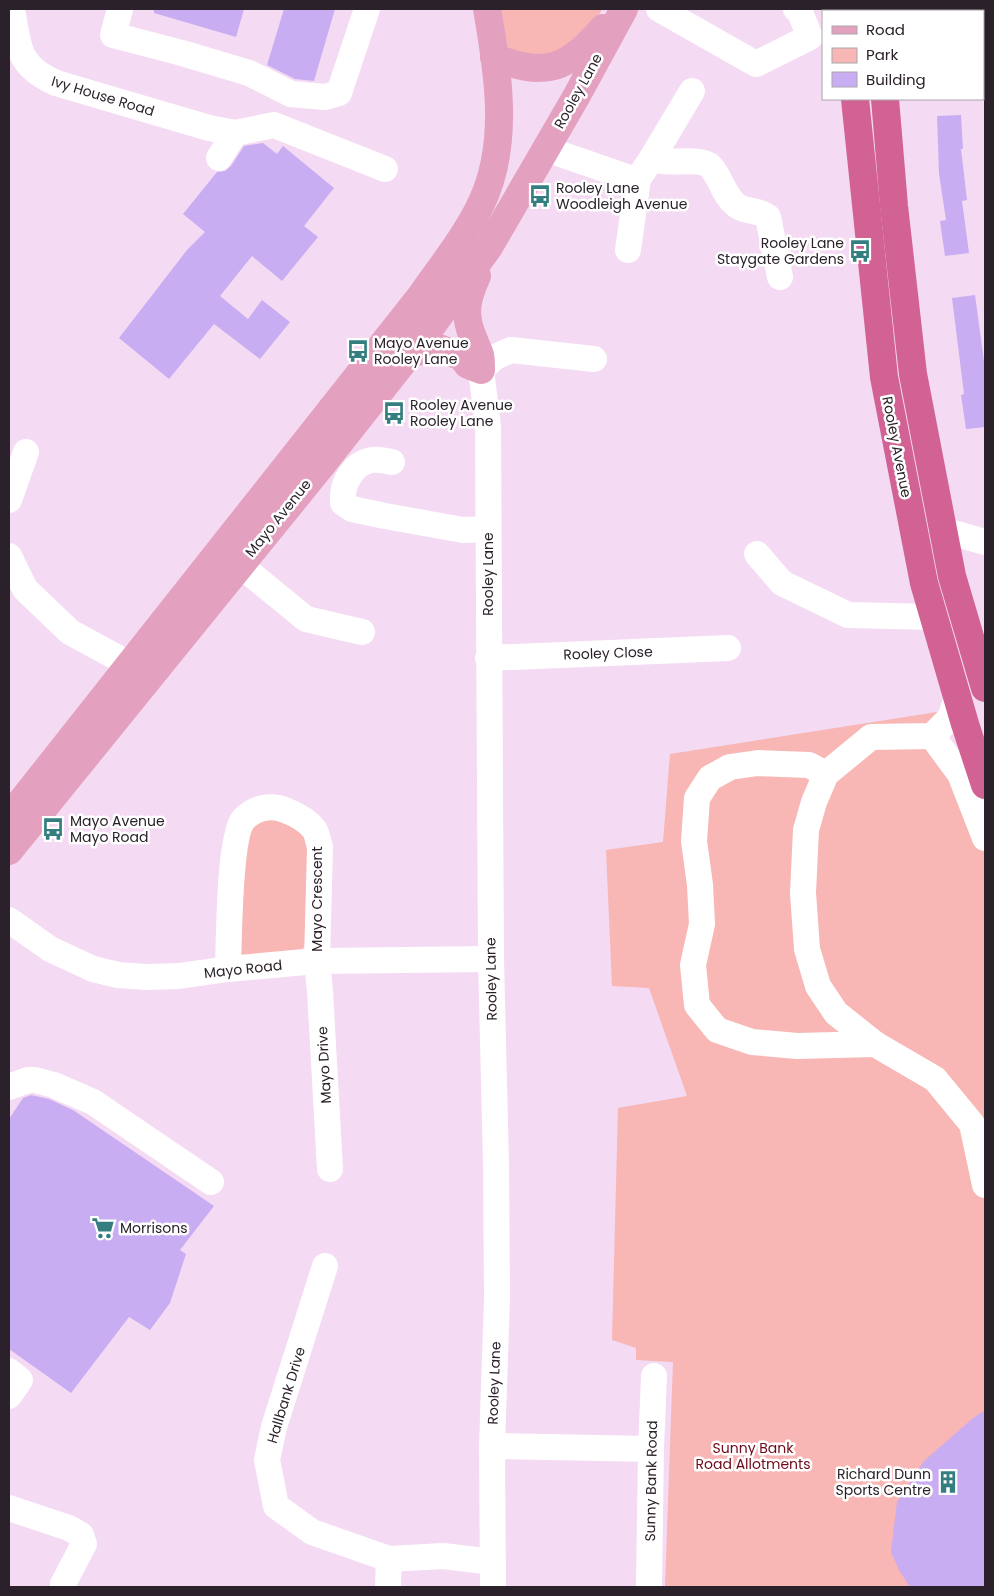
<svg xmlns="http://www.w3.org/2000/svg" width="994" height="1596" viewBox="0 0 994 1596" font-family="Poppins,sans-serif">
<rect width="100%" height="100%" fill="#f4daf2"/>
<!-- green -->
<g fill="#f8b6b4">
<path d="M501 9H602C593 27 574 52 552 55 540 57 528 56 517 56L507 46Z"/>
<path d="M937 712 985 847V1587H665L673 1362 636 1360V1348L612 1340 618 1108 687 1096 649 988 612 986 606 850 663 842 670 754Z"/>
<path d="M279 817 311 841 306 942 303 949 242 956 238 951 240 853 258 819Z"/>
</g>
<!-- building -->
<g fill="#c9adf3">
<path d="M154 9H244L236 37 154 13Z"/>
<path d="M284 9H335L314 81 295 79 267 65Z"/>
<path d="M961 115 963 149H961L967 200 962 201 969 253 945 256 940 221 946 220 939 174 937 116Z"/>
<path d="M263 143 277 154 283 146 334 188 304 226 318 237 282 281 252 256 220 296 248 319 262 300 290 322 260 359 214 324 169 379 119 338 187 250 205 232 183 214 217 172 225 171 231 166 244 146Z"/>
<path d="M975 295 985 369V427L966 429 961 395 964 394 952 298Z"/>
<path d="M31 1095 49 1099 73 1110 214 1206 180 1250 186 1254 170 1303 150 1330 129 1317 71 1393 9 1349V1119L23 1098Z"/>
<path d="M985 1410V1587H910L899 1570 891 1552 897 1502 924 1461 972 1419Z"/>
</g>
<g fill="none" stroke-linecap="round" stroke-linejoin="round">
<!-- minor -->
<g stroke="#fff" stroke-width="26">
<path d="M12 9C19 47 17 66 56 83L209 128 235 133 274 125 385 169"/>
<path d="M120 9 113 35 182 53 249 73 291 94 325 97 339 93 367 9"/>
<path d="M659 9 756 64 810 37 799 10 796 9"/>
<path d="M546 149 627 177 638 179 652 158C655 159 659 161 663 161 675 163 701 158 710 166 721 177 723 195 736 205 746 213 759 209 768 217L780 277"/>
<path d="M219 158 235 133"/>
<path d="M652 158 692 91"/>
<path d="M628 250 638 179"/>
<path d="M392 462C386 461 379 459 372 460 353 463 341 484 343 503L352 509 385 516 463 530 488 529"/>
<path d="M9 500 26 452"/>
<path d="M943 530 985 542"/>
<path d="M757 554 782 583 848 615 933 617"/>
<path d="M9 556 25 589 70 632 129 664"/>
<path d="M240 565 306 619 362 632"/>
<path d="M488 658 728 648"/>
<path d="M957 698 950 718 932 736 871 737 826 774 814 802 806 830 803 893 807 949 818 986 836 1013 875 1044 935 1079 972 1124 985 1185"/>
<path d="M932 736 960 774 985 838"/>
<path d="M826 774 809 765 758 763 730 767 710 778 697 798 694 841 700 885 702 924 693 965 697 1005 717 1030 752 1042 797 1046 875 1044"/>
<path d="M9 920 50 949 93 969 118 975 146 977 179 976 228 969 317 961 491 959"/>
<path d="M228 969C229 941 229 839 243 820 253 808 271 804 285 810 295 814 307 820 314 829 317 833 318 841 320 847L317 961 320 991 330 1169"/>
<path d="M9 1087 28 1080H35L54 1085 93 1102 211 1182"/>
<path d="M325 1266 274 1427 267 1460 276 1506 312 1532 389 1559 443 1556 493 1562"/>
<path d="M9 1371 20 1380 9 1396"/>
<path d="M492 1446 651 1449"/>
<path d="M9 1508 69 1528 81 1535 84 1544 63 1584"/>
<path d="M388 1587 389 1559"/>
<path d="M493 1587 492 1446 497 1298 496 1164 491 959 488 426 481 370 495 357 511 350 594 359"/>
<path d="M649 1587 651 1449 654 1376"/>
</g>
<!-- major -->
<g stroke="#e4a1bf" stroke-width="28">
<path d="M494 57C545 79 569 68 603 28"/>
<path d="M411 353 439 348 462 357 468 365 481 370C481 353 480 355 474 340 463 315 466 300 477 276"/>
<path d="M9 817 420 297C440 268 466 236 481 204 510 144 498 72 487 9"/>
<path d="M9 851 322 465 434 323 489 247 576 97 624 9"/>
</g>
<!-- highway -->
<g stroke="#d26294" stroke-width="28">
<path d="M857 11V9"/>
<path d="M882 11V9"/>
<path d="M855 99 884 377 924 583 965 724 985 785"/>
<path d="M885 99 894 206 913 374 952 576 985 688"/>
</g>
</g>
<!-- icons -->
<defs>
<symbol id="bus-bare" viewBox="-9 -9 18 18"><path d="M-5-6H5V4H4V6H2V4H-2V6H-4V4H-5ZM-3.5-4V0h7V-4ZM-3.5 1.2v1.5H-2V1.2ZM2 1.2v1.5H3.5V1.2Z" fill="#357e80" stroke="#fff" stroke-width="2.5" paint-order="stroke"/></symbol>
<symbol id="supermarket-bare" viewBox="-9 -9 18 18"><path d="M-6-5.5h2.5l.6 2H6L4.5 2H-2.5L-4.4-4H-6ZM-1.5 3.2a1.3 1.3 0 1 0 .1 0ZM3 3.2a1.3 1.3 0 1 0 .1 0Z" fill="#357e80" stroke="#fff" stroke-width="2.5" paint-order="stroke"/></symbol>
<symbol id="building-bare" viewBox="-9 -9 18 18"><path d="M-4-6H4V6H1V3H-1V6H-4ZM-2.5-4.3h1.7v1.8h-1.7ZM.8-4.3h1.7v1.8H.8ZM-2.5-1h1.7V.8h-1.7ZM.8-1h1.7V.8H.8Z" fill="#357e80" stroke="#fff" stroke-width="2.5" paint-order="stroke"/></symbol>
</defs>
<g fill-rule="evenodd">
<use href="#bus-bare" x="524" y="180" width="32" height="32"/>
<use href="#bus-bare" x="844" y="235" width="32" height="32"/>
<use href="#bus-bare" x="342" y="335" width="32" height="32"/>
<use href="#bus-bare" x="378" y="397" width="32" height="32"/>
<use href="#bus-bare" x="37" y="813" width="32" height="32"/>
<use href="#supermarket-bare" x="87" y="1212" width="32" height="32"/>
<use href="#building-bare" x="932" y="1466" width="32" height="32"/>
</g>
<g text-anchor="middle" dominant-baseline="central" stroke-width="5" stroke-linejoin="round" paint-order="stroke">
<!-- street labels -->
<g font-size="14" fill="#2b212a" stroke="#fff">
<text transform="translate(578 91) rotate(-61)">Rooley Lane</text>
<text transform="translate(103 96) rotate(17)">Ivy House Road</text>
<text transform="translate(897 447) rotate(79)">Rooley Avenue</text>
<text transform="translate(278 518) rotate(-51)">Mayo Avenue</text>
<text transform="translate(488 574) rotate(-90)">Rooley Lane</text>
<text transform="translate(608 653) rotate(-2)">Rooley Close</text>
<text transform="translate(317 899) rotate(-90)">Mayo Crescent</text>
<text transform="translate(243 969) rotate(-6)">Mayo Road</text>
<text transform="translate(491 979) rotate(-91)">Rooley Lane</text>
<text transform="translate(324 1065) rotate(-93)">Mayo Drive</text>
<text transform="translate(494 1383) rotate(-88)">Rooley Lane</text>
<text transform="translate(286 1395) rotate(-73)">Hallbank Drive</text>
<text transform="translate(651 1481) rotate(-89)">Sunny Bank Road</text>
</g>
<!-- poi labels -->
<g font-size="14" fill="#2b212a" stroke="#fff" text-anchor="start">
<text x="556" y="188">Rooley Lane<tspan x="556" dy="16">Woodleigh Avenue</tspan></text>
<text x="844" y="243" text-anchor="end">Rooley Lane<tspan x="844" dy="16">Staygate Gardens</tspan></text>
<text x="374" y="343">Mayo Avenue<tspan x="374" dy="16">Rooley Lane</tspan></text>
<text x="410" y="405">Rooley Avenue<tspan x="410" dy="16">Rooley Lane</tspan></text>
<text x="70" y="821">Mayo Avenue<tspan x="70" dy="16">Mayo Road</tspan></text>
<text x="120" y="1228">Morrisons</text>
<text x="931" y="1474" text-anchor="end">Richard Dunn<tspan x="931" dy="16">Sports Centre</tspan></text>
</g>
<!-- park labels -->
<g font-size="14" fill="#700a1b" stroke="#fff">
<text x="753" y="1448">Sunny Bank<tspan x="753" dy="16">Road Allotments</tspan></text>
</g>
</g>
<!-- border -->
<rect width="994" height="1596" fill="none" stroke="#2b212a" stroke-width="20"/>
<!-- legend -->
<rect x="822" y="10" width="162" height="90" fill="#ffffff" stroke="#aaa6aa"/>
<rect x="832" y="26" width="25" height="8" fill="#e4a1bf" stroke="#aaa6aa"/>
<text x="866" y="35" font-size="15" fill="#2b212a">Road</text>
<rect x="832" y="48" width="25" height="15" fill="#f8b6b4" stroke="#aaa6aa"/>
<text x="866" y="60" font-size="15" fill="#2b212a">Park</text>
<rect x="832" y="72" width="25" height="15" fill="#c9adf3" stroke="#aaa6aa"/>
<text x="866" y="85" font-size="15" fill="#2b212a">Building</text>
</svg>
